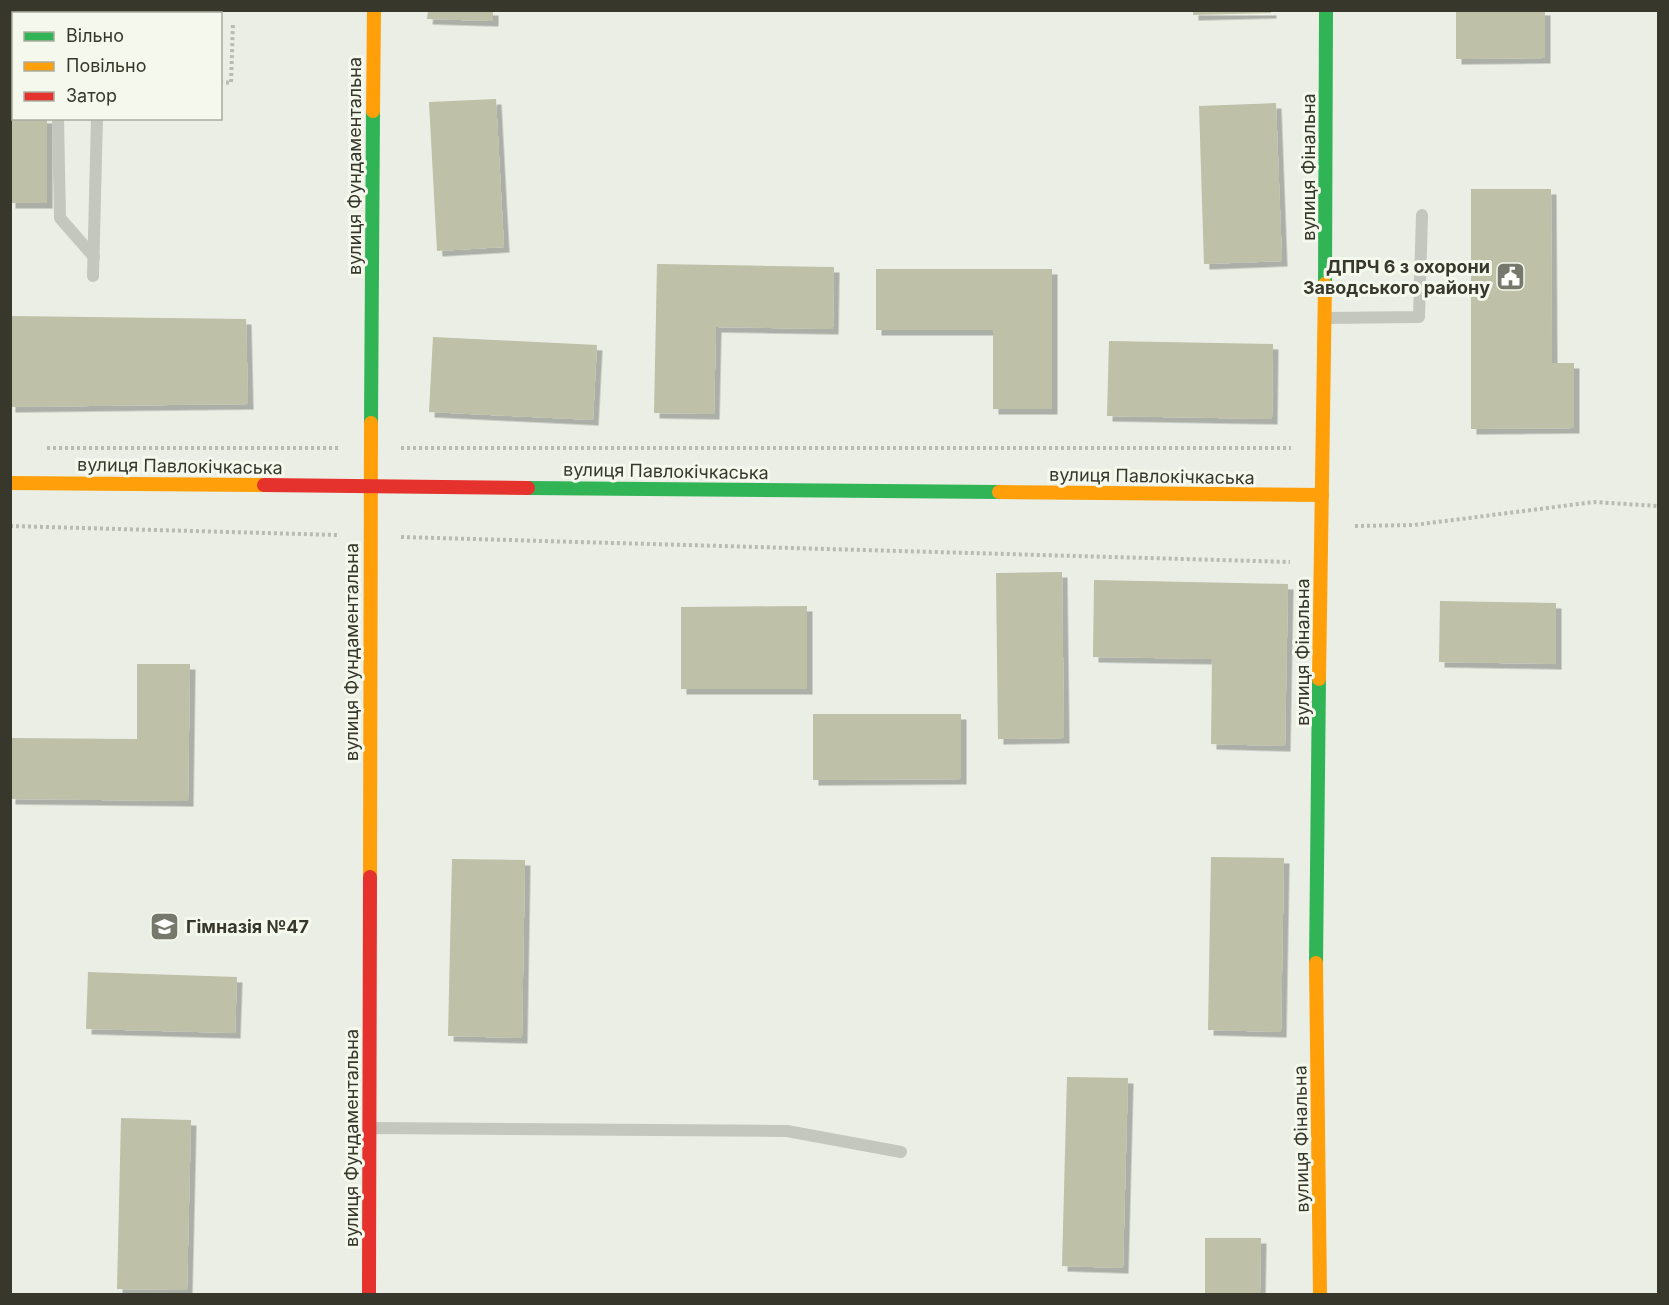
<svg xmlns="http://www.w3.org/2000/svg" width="1669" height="1305" viewBox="0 0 1669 1305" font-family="Inter,sans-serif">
<defs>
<filter id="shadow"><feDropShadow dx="5.5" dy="5.5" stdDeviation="0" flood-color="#0004"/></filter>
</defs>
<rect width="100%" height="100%" fill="#ebeee5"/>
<!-- building -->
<g fill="#bec0a7" filter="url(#shadow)">
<path d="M10 10H47V14H14V118H47V203H10Z"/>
<path d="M428 10H493V21L427 19Z"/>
<path d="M1193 10H1271V13L1193 15Z"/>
<path d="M1456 10H1545V58L1456 59Z"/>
<path d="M496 99 504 247 437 251 429 102Z"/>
<path d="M1276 103 1282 261 1204 264 1199 106Z"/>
<path d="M1471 189H1551L1552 363H1574V428L1471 429Z"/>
<path d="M657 264 834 267 833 329 716 327 714 414 654 413Z"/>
<path d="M876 269H1052V409H993V330H876Z"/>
<path d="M10 316 246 319 248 404 10 407Z"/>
<path d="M433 337 597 345 593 420 429 412Z"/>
<path d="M1109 341 1273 344 1272 419 1107 416Z"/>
<path d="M1062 572 1064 738 998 739 996 573Z"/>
<path d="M1094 580 1288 584 1285 746 1211 744 1212 659 1093 657Z"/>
<path d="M1440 601 1556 603V664L1439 662Z"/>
<path d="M807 606V689H681V607Z"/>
<path d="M137 664H190L188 801 10 799V738L137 739Z"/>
<path d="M813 714H961V779L813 780Z"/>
<path d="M1211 857 1284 858 1281 1032 1208 1030Z"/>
<path d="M452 859 525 860 522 1038 448 1036Z"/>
<path d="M88 972 237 977 235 1033 86 1029Z"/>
<path d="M1067 1077 1128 1078 1123 1268 1062 1266Z"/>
<path d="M121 1118 191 1120 187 1290 117 1289Z"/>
<path d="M1205 1238H1261L1260 1294H1205Z"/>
</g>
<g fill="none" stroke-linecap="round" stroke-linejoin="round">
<!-- path -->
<g stroke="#b9bbb1" stroke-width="4" stroke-dasharray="3 3" stroke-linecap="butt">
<path d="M220 82 231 83 233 23"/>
<path d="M47 448H340"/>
<path d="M401 448H1291"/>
<path d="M10 526 337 535"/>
<path d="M1355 526 1414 525 1594 502 1658 506"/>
<path d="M401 537 1290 562"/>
</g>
<!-- lane -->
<g stroke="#c4c7bd" stroke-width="12">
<path d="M56 14V10"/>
<path d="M100 14V10"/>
<path d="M58 118 60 218 94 257"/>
<path d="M93 276 97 118"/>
<path d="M1326 318 1419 317 1422 215"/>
<path d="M370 1128 787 1131 901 1152"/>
</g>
<!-- fast -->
<g stroke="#30b455" stroke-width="14">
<path d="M1325 284 1326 10"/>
<path d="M371 423 373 111"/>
<path d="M528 488 999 492"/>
<path d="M1316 963 1319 679"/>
</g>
<!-- slow -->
<g stroke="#ff9f0a" stroke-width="14">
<path d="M373 111 374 10"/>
<path d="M10 483 264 485"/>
<path d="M999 492 1322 495"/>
<path d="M1319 679 1325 284"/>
<path d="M370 877 371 423"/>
<path d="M1316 963 1320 1294"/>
</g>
<!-- jam -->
<g stroke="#e5322d" stroke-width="14">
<path d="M264 485 528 488"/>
<path d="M369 1294 370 877"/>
</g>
</g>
<!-- icons -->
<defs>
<symbol id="civic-square" viewBox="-11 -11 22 22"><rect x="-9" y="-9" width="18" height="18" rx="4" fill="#76786c" stroke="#f5f9ed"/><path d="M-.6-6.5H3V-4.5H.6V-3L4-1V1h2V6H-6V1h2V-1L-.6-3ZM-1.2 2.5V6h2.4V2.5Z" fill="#fff"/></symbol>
<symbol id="school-square" viewBox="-11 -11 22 22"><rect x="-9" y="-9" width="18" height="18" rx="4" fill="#76786c" stroke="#f5f9ed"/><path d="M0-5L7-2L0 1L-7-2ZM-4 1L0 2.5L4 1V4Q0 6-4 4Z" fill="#fff"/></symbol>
</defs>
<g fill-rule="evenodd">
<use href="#civic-square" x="1494" y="260" width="33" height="33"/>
<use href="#school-square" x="148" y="910" width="33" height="33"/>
</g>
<g text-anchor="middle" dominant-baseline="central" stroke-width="6" stroke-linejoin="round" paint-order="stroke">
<!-- street labels -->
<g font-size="18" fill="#37382b" stroke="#f5f9ed">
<text transform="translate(354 166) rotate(-90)">вулиця Фундаментальна</text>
<text transform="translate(1308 167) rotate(-90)">вулиця Фінальна</text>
<text transform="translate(180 466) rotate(1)">вулиця Павлокічкаська</text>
<text transform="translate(666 471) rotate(1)">вулиця Павлокічкаська</text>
<text transform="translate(1152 476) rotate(1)">вулиця Павлокічкаська</text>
<text transform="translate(351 652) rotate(-90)">вулиця Фундаментальна</text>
<text transform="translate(1302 652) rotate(-90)">вулиця Фінальна</text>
<text transform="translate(351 1138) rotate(-90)">вулиця Фундаментальна</text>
<text transform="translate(1301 1139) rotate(-91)">вулиця Фінальна</text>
</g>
<!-- poi labels -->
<g font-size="18" font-weight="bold" fill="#37382b" stroke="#f5f9ed" text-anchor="end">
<text x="1490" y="266">ДПРЧ 6 з охорони<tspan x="1490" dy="21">Заводського району</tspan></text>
<text x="186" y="926" text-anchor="start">Гімназія №47</text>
</g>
</g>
<!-- border -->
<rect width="1669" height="1305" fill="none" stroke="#37382b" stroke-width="24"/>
<!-- legend -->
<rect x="12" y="12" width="210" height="108" fill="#f5f9ed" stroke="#a9ac9f" stroke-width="1.5"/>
<rect x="24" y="32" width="30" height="9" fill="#30b455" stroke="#a9ac9f" stroke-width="1.5"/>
<text x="66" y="42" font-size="18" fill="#37382b">Вільно</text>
<rect x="24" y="62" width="30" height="9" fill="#ff9f0a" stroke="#a9ac9f" stroke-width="1.5"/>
<text x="66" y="72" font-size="18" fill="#37382b">Повільно</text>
<rect x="24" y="92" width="30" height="9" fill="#e5322d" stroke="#a9ac9f" stroke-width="1.5"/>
<text x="66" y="102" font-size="18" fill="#37382b">Затор</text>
</svg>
